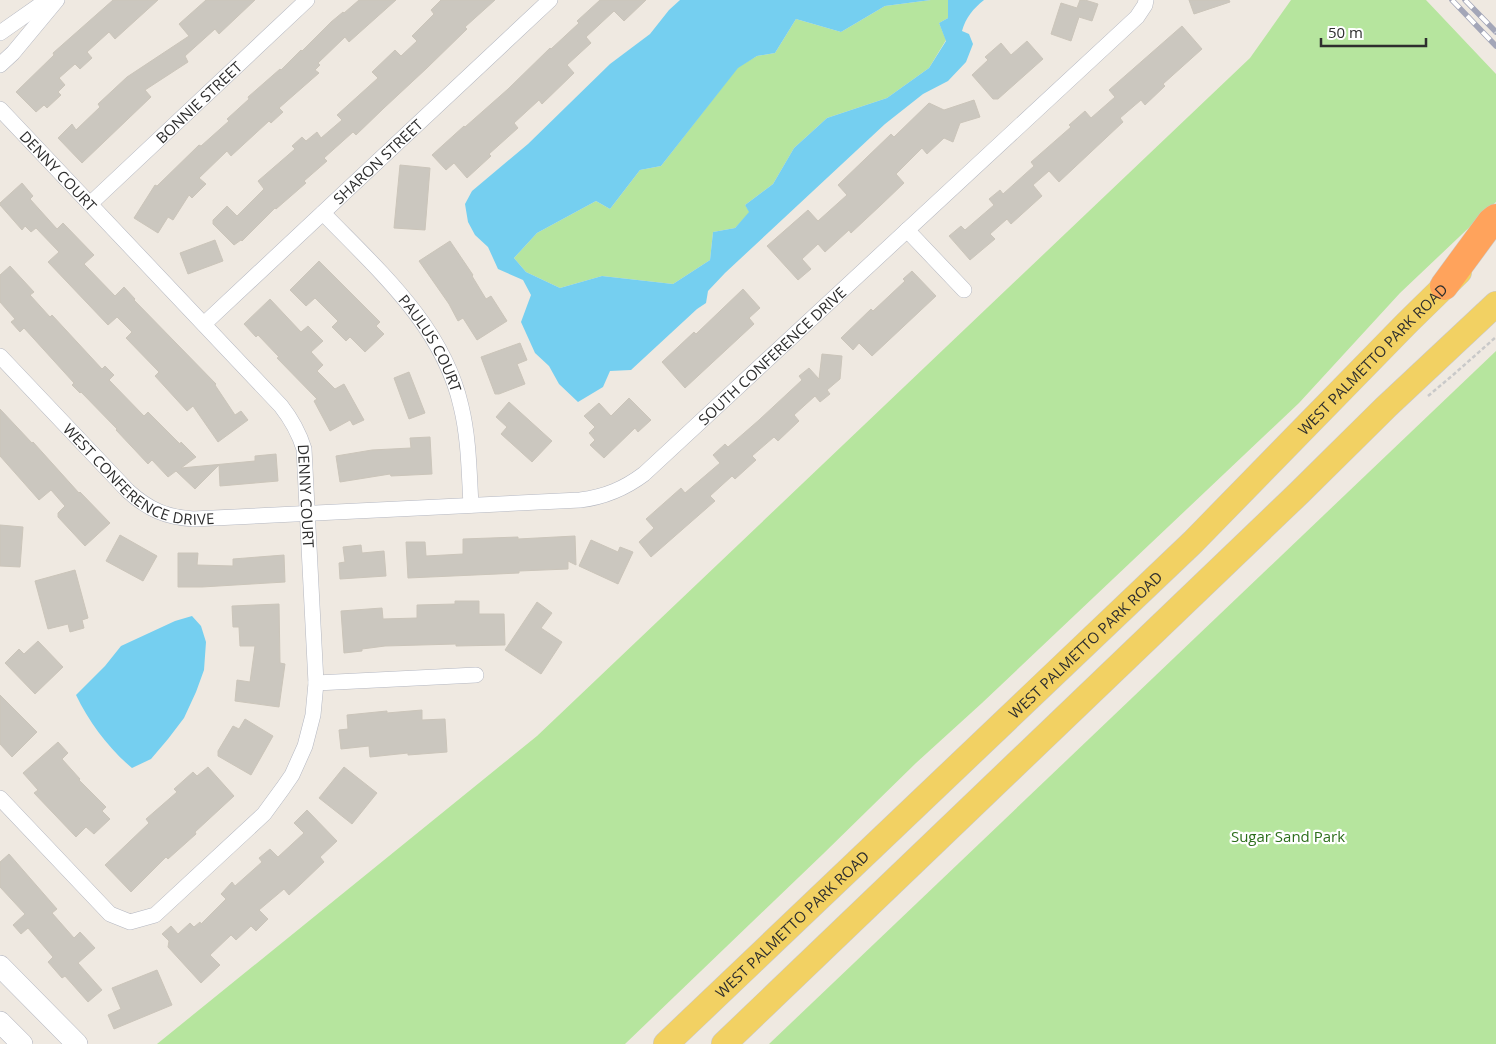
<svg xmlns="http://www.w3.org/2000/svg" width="1496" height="1044" viewBox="0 0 1496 1044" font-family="'Open Sans',sans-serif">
<rect width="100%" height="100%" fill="#efe9e1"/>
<!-- green -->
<g fill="#b6e59e">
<path d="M931 0H948V18L939 23 946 40 929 68 887 98 827 118 794 148 773 184 745 205 750 212 735 228 713 232 710 260 673 284 602 276 560 288 526 272 514 258 537 233 596 201 610 209 640 170 661 166 738 67 757 56 775 53 796 19 841 32 885 6Z"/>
<path d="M1291 0H1426L1496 74V202L1400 293 1299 403 982 703 916 763 823 854 625 1044H157L537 736 1250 58Z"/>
<path d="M1496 351V1044H769Z"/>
</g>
<!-- water -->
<g fill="#75cff0">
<path d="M680 0H931L885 6 841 32 796 19 775 53 757 56 738 68 661 166 640 170 610 209 596 201 537 233 514 258 526 272 560 288 602 276 673 284 710 260 713 232 735 228 749 212 745 205 773 184 794 148 827 118 887 98 929 68 946 41 939 23 948 18V0H984C973 9 966 17 962 31L969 34 973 44 966 62 948 81 923 94 885 124 725 273 708 291 706 303 697 309 631 370 610 371 603 387 578 402 559 384 549 366 535 353 521 322 531 295 523 280 498 269 488 247 475 235 468 222 465 204 472 191 528 144 610 64 650 34 669 10Z"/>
<path d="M192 616 201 626 206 642 204 670 196 692 184 718 168 739 151 759 132 768C109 749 89 722 76 695L105 666 121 646 175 621Z"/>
</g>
<!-- building -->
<g fill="#cbc7bf" stroke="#cbc5ba">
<path d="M113 0H158L115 39 109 32 87 52 92 58 80 69 75 64 59 78 65 85 58 92 61 95 47 108 44 105 36 112 16 92 54 55 53 53Z"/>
<path d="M206 0H255L219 34 215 29 185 56 188 62 145 90 151 97 82 163 58 138 72 124 76 130 100 107 98 104 127 77 189 36 179 24Z"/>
<path d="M359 0H396L349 42 345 37 318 63 320 65 315 70 319 73 279 108 283 112 271 123 269 121 231 156 227 151 199 178 206 184 192 198 189 195 173 220 168 217 158 233 134 218 155 185 157 186 199 145 201 146 229 121 227 119 249 99 248 97 280 69 281 70 301 50 302 51 331 22 343 12 344 13Z"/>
<path d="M441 0H495L465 27 467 29 427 68 384 108 356 135 353 132 324 158 327 161 304 181 306 183 276 209 275 208 242 241 241 240 234 245 213 224V220L227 206 237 216 264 189 258 181 295 149 292 146 302 137 306 141 317 132 321 138 342 120 337 115 378 78 372 72 395 50 401 56 417 41 412 36 434 14 431 10Z"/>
<path d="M600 0H646L624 21 614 11 586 37 591 43 567 65 574 73 542 104 539 100 514 123 518 128 489 154 491 156 467 178 454 163 446 170 432 155 464 126 465 127 508 89 550 48 551 49 579 23 577 21Z"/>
<path d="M1080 0H1085L1098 4 1092 21 1079 17 1071 41 1051 34 1061 3 1077 8Z"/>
<path d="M1189 0H1229L1230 2 1194 14Z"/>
<path d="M1182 26 1202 49 1163 84 1165 86 1145 105 1141 100 1120 118 1123 122 1059 182 1049 171 1033 185 1042 196 1011 224 1007 219 990 234 995 239 970 260 949 236 961 226 965 230 994 205 989 199 1000 190 1003 194 1034 166 1031 162 1071 127 1069 125 1085 111 1091 118 1115 97 1109 90Z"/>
<path d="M1027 41 1043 59 998 99H993L972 75 988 60 985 57 1001 43 1011 55Z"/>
<path d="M974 100 980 117 960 123 953 142 944 138 927 154 922 148 896 174 904 183 881 205 851 233 849 230 825 252 818 244 802 259 811 269 798 280 767 246 808 210 818 221 847 195 838 185 891 134 894 137 929 103 944 110Z"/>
<path d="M400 165 430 168 425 230 394 228Z"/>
<path d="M22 183 33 196 30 199 57 229 63 223 94 255 84 264 115 296 124 287 135 299 134 300 216 384 215 385 235 415 241 411 248 420 218 442 193 406 187 411 155 376 159 372 126 338 132 332 117 317 108 325 48 262 59 252 36 228 31 232 25 226 22 230 0 205V203Z"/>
<path d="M215 240 223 261 188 274 180 253Z"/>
<path d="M450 241 473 275 472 276 486 299 491 296 507 321 477 340 463 318 458 321 449 304 419 261Z"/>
<path d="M319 261 380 322 376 326 384 334 365 352 350 337 346 341 332 327 338 321 315 298 306 306 290 290Z"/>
<path d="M10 266 34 292 30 295 50 317 52 315 102 369 105 366 114 375 109 380 144 416 148 412 180 444 181 442 196 457 181 468 255 461V456L276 454 278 481 220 486 219 465 195 489 176 471 168 477 152 460 148 464 116 430 117 429 81 392 80 393 72 385 74 383 24 328 20 332 11 322 15 319 0 302V275Z"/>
<path d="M912 271 936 296 872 356 859 343 853 350 841 338 871 309 873 311 905 281 903 279Z"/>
<path d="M743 289 760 308 749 318 754 324 685 388 662 362 694 332 696 334Z"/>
<path d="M270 299 301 332 308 326 323 341 311 352 323 365 317 371 335 389 344 384 364 420 353 425 350 420 330 431 314 401 317 399 277 358 279 357 258 335 256 337 244 324Z"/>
<path d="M520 343 527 360 517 364 525 384 499 394H495L481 357Z"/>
<path d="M822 354 842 356 840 379 827 390 830 394 820 402 815 396 794 415 799 421 778 441 774 437 752 456 756 460 735 479 732 476 710 496 715 501 651 557 639 542 654 528 646 519 681 488 685 493 720 463 713 455 725 444 728 447 759 420 802 380 799 376 809 368 819 379Z"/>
<path d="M409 372 425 413 409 419 394 378Z"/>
<path d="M629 398 651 420 638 432 635 428 604 458 590 445 595 440 589 433 595 427 584 416 599 403 611 416Z"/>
<path d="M509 402 552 441 532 462 501 434 507 427 496 417Z"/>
<path d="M0 409 32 443 33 442 79 493 80 492 110 523 85 546 58 517V513L65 506 51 490 39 500 0 456Z"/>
<path d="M430 437 432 474 391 476 390 474 340 482 336 456 372 450 411 448 410 438Z"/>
<path d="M0 525 23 527 20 567 0 566Z"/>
<path d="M120 535 157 556 143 581 106 561Z"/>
<path d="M575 536 576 565 568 561V569L519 571V573L408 578 406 542H425L426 556 463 554V539L518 537V539Z"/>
<path d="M591 540 618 552 620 547 633 552 618 584 579 566Z"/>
<path d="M361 545 362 553 384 551 386 576 340 579 339 563 345 562 343 547Z"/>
<path d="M178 553H198L197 565 233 566V559L284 555 285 582 202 587H178Z"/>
<path d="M75 570 88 618 82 620 84 628 70 632 68 624 48 629 35 581Z"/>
<path d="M455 601H479V614H504L505 645 456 646V644L385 646 362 649V651L344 653 341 611 382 608 383 619 417 618V605L455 604Z"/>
<path d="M537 602 552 613 541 628 562 642 541 674 505 650Z"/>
<path d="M279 604 280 663 285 664 279 707 235 701 237 680 250 682 255 646H240L239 627H233L232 606Z"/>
<path d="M38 641 63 667 35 694 5 663 19 649 24 654Z"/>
<path d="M0 695 37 732 12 757 0 744Z"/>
<path d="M422 710V720L445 719 447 752 408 755V753L370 757 369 746 341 749 339 730 348 729 347 715 387 711V713Z"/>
<path d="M245 719 273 736 251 775 218 756V751L233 726 239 729Z"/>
<path d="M58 742 68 753 62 759 80 779 79 780 106 807 102 811 110 819 94 834 86 827 76 837 34 793 38 790 23 773Z"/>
<path d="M208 767 234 796 195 832 196 834 168 859 166 857 131 892 105 865 149 823 146 819 177 792 174 789 193 772 197 776Z"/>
<path d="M344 767 377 793 352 824 319 798Z"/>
<path d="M307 810 337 841 320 857 324 862 301 884 289 895 284 889 259 910 268 919 256 931 251 926 236 940 231 935 210 955 220 965 201 983 168 947 169 941 162 934 171 926 178 934 190 923 194 927 200 922 201 924 226 899 221 894 232 882 235 886 262 862 259 858 270 849 278 857 304 833 294 823Z"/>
<path d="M9 854 57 909 52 913 74 938 80 932 95 948 78 963 102 990 88 1002 65 976 62 978 48 962 53 957 28 928 21 934 13 925 25 914 0 887V862Z"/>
<path d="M157 970 172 1005 114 1029 108 1015 121 1009 112 988Z"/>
</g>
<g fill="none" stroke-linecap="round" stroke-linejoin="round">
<defs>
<g id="minor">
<path d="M0 33 47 0"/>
<path d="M0 65 13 53 57 0"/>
<path id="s1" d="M0 109 281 406C292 420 299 433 304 449L316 683 313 715 305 746 292 775 283 788 264 814 155 915 130 922 110 914 0 798"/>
<path id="s2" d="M90 204 307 0"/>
<path id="s3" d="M323 213C378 270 443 326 461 406 469 439 469 472 471 505"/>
<path d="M907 230 964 290"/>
<path id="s4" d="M204 324 550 0"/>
<path id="s5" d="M0 356 128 491C149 510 166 517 193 519L580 500C605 497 624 489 644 474L1137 17 1145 5 1146 0"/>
<path d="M316 683 476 675"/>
</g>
<g id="secondary">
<path d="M0 966 77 1044"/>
<path d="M0 1022 22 1044"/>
</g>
<g id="primary">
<path id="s6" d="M666 1044 1193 542 1407 323 1459 272"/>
<path d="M724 1044 1299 493 1386 407 1496 304"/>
</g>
<path id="motorway" d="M1444 286 1491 222 1496 218"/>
</defs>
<!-- minor casing -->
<use href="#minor" stroke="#b4b7c1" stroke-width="16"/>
<!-- secondary casing -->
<use href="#secondary" stroke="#b4b7c1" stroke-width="22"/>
<!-- primary casing -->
<use href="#primary" stroke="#c9c9c9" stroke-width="26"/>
<!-- motorway casing -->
<use href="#motorway" stroke="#c9c9c9" stroke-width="29"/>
<!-- path -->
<path stroke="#c9c9c9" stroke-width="2.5" stroke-dasharray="4 2.5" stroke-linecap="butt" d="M1428 396 1453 375 1496 337"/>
<!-- minor -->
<use href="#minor" stroke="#fff" stroke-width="15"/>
<!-- secondary -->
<use href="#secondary" stroke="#fff" stroke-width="21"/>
<!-- primary -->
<use href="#primary" stroke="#f2d163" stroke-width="25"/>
<!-- motorway -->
<use href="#motorway" stroke="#ffa35c" stroke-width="28"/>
<defs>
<g id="rail">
<path d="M1452 0 1496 46"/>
<path d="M1465 0 1496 32"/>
</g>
</defs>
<!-- rail casing -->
<use href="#rail" stroke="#a3a6b8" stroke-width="5.5"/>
<!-- rail -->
<use href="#rail" stroke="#fff" stroke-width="4" stroke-dasharray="11" stroke-linecap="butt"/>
</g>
<g text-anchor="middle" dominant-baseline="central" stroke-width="4.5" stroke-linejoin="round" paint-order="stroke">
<!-- street labels -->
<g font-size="15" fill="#2e2e2e" stroke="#fff">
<text stroke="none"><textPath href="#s2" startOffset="149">BONNIE STREET</textPath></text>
<text stroke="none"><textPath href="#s4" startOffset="238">SHARON STREET</textPath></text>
<text stroke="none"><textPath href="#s1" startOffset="85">DENNY COURT</textPath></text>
<text stroke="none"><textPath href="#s3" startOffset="170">PAULUS COURT</textPath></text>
<text stroke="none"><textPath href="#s5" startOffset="890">SOUTH CONFERENCE DRIVE</textPath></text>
<text stroke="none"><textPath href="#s6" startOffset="984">WEST PALMETTO PARK ROAD</textPath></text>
<text stroke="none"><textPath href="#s5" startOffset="188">WEST CONFERENCE DRIVE</textPath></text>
<text stroke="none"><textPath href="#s1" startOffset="505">DENNY COURT</textPath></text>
<text stroke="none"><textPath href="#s6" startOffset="579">WEST PALMETTO PARK ROAD</textPath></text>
<text stroke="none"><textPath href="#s6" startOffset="174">WEST PALMETTO PARK ROAD</textPath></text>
</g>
<!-- park labels -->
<g font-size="15" fill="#2c6e1b" stroke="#fff">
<text x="1288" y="836">Sugar Sand Park</text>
</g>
</g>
<!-- scale -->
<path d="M1321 38v8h105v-8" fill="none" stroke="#2e2e2e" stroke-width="2.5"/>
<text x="1328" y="38" font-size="15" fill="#2e2e2e" stroke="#ffffff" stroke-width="4" paint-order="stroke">50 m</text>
</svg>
